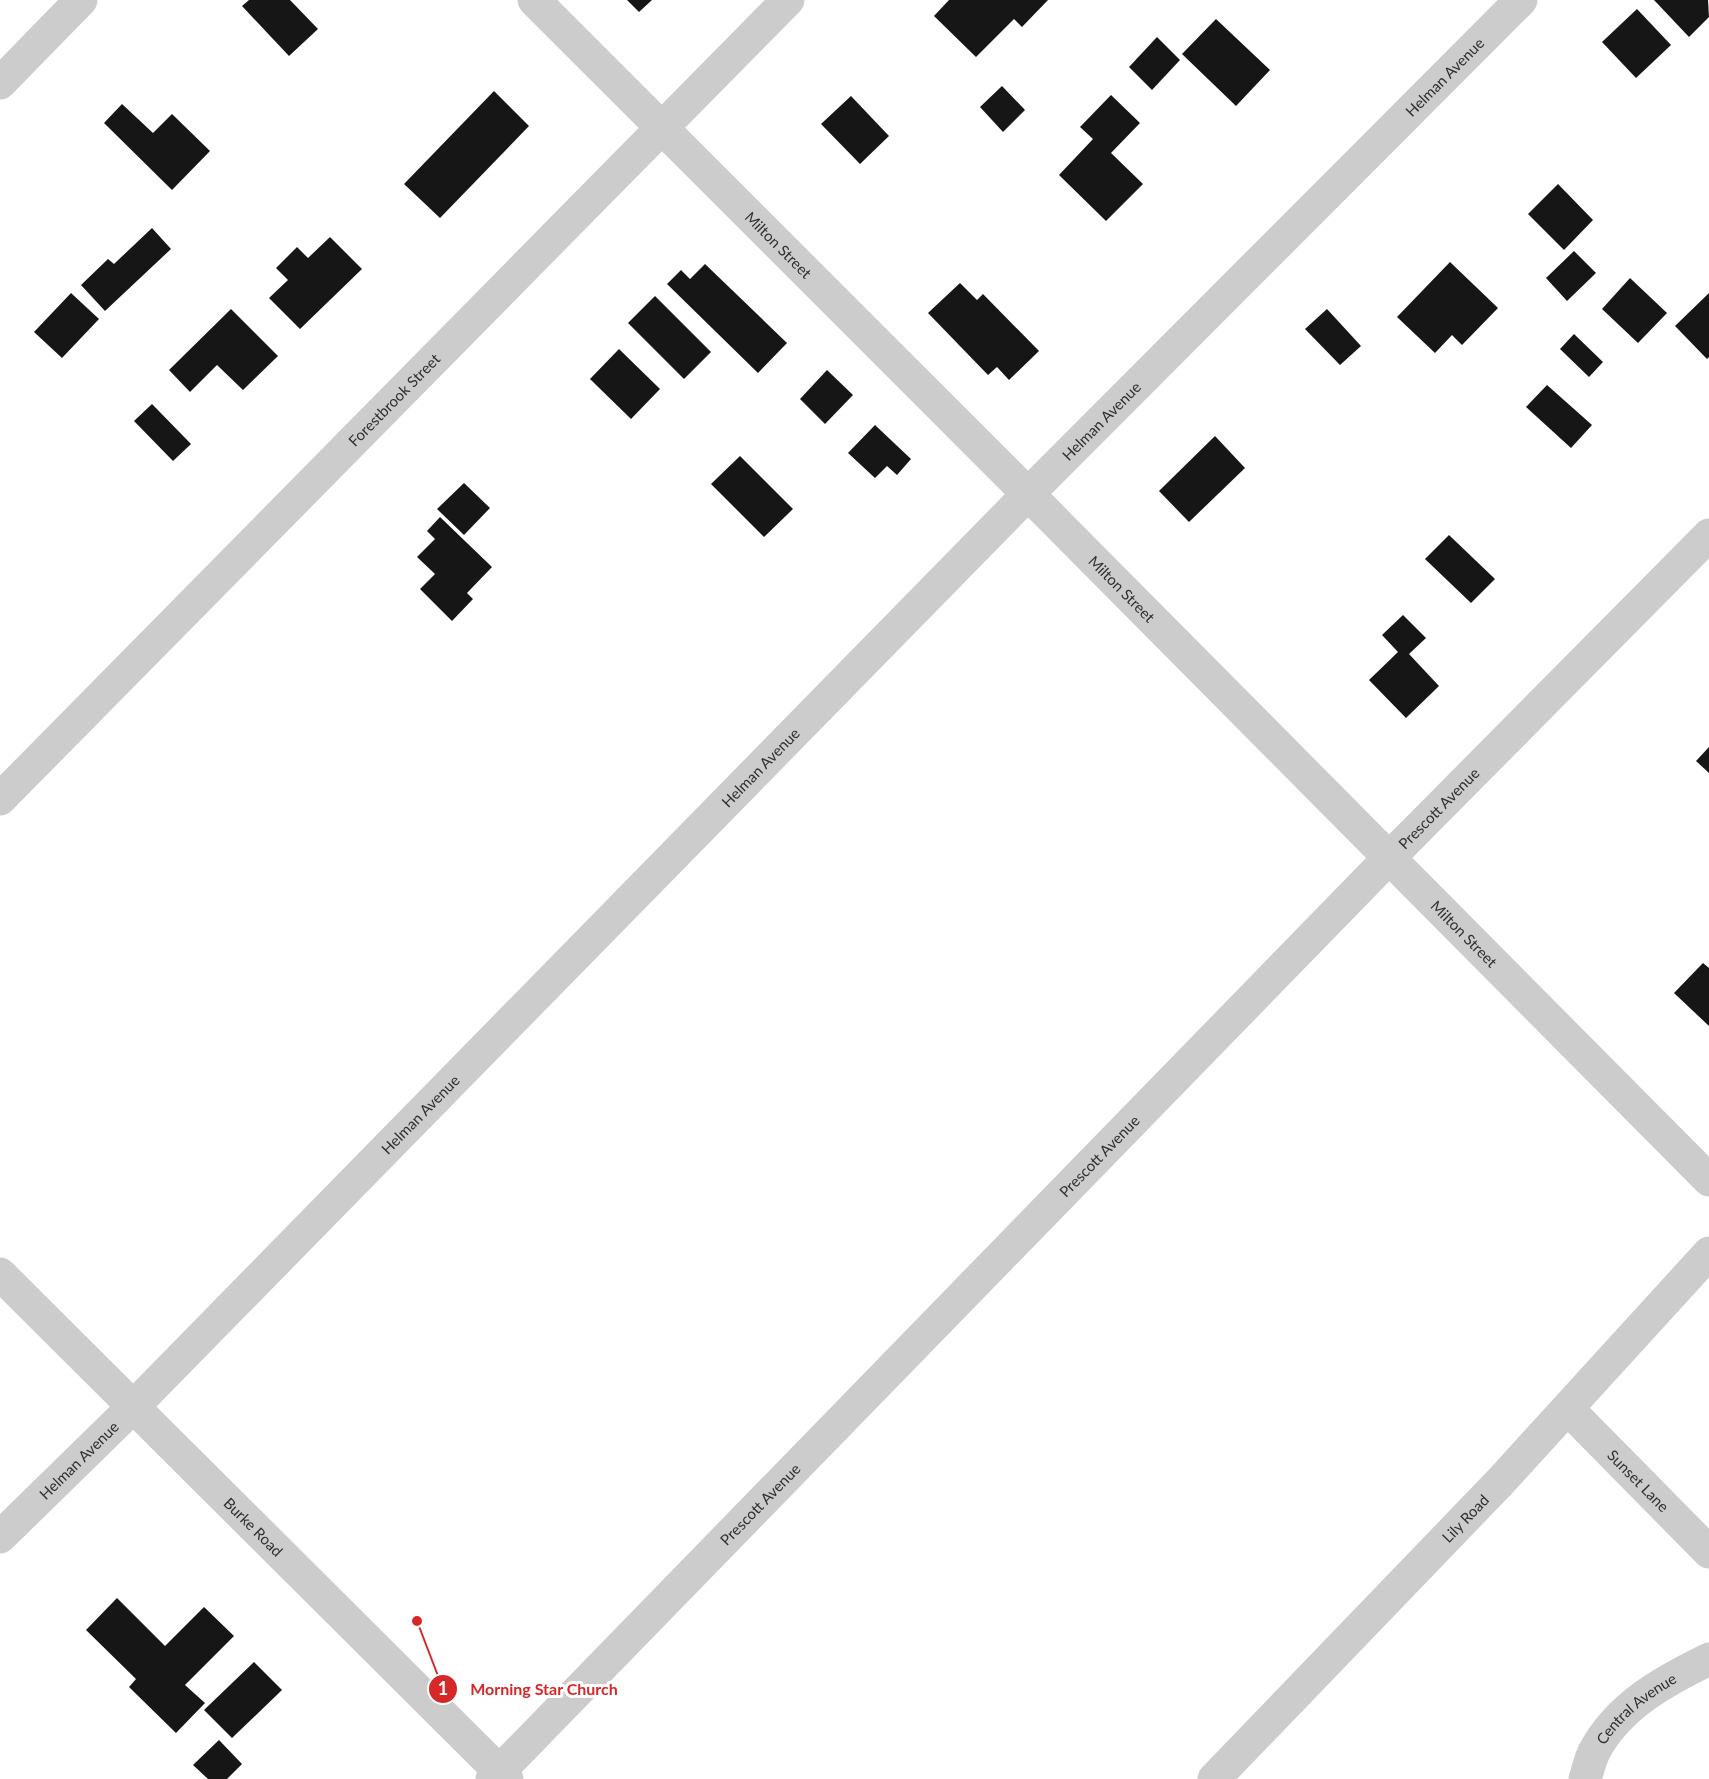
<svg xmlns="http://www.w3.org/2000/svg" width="1709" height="1779" viewBox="0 0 1709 1779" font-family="Lato,sans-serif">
<rect width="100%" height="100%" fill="#fff"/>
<!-- building -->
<g fill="#161616">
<path d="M249 0H290L318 29 289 56 242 6Z"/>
<path d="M627 0H652L639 12Z"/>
<path d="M949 0H1048L1022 27 1014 19 976 57 934 16Z"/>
<path d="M1654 0H1708L1709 17 1689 37Z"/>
<path d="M1637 9 1671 45 1636 78 1602 42Z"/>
<path d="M1216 19 1270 70 1236 106 1182 54Z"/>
<path d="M1157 37 1180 60 1152 90 1129 67Z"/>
<path d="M1002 86 1025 110 1003 132 980 107Z"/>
<path d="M494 91 529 126 440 218 404 184Z"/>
<path d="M1111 95 1140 123 1111 153 1143 184 1106 221 1059 175 1093 139 1080 127Z"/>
<path d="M851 96 889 136 860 164 821 124Z"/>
<path d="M122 104 153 133 172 114 210 151 172 190 104 123Z"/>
<path d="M1558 184 1593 220 1564 250 1528 214Z"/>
<path d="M152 228 171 249 105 311 81 285 108 259 114 264Z"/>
<path d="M330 237 362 269 300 329 269 298 288 280 276 268 297 247 308 258Z"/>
<path d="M1574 251 1596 273 1567 301 1546 278Z"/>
<path d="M1450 262 1498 308 1462 345 1452 335 1435 353 1397 317Z"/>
<path d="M705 264 787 343 758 373 667 284 681 270 690 279Z"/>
<path d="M1630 278 1667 313 1638 343 1602 309Z"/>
<path d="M960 283 977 300 983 294 1039 351 1009 380 997 367 988 375 928 313Z"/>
<path d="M71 293 99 319 62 358 34 332Z"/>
<path d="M1709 293V357L1707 359 1675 326Z"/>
<path d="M655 296 711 352 684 379 628 323Z"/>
<path d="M231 309 278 356 243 390 217 365 190 392 169 370Z"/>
<path d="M1327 309 1361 346 1340 365 1305 329Z"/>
<path d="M1574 334 1603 362 1589 377 1560 349Z"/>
<path d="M619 349 660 389 631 419 590 379Z"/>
<path d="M827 370 853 395 825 424 800 399Z"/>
<path d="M1547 385 1592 425 1571 448 1526 407Z"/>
<path d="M152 404 191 444 173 461 134 421Z"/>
<path d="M875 425 911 459 897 475 887 466 875 478 848 453Z"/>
<path d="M1215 436 1245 468 1189 522 1159 491Z"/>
<path d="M740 456 793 509 764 537 711 484Z"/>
<path d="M464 483 490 508 464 535 437 509Z"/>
<path d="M440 517 492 567 467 593 473 599 452 621 420 589 435 574 417 557 435 539 427 531Z"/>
<path d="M1449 535 1495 579 1471 603 1425 559Z"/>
<path d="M1403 615 1426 638 1409 654 1439 686 1406 718 1369 680 1398 652 1382 635Z"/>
<path d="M1709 747V773L1696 761Z"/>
<path d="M1703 963 1709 968V1026L1674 993Z"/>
<path d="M117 1598 165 1646 204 1607 234 1636 185 1685 205 1703 176 1733 129 1687 136 1679 86 1630Z"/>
<path d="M254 1662 282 1690 232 1738 204 1710Z"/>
<path d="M219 1740 242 1764 227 1779H208L193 1765Z"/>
</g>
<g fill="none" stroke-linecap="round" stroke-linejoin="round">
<!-- minor -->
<g stroke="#ccc" stroke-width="33">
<path id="s1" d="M534 0 1028 494 1709 1180"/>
<path id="s2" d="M0 799 788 0"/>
<path id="s3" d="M0 1274 507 1779"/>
<path id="s4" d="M1569 1410 1709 1552"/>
<path id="s5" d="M0 1537 133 1407 1028 494 1521 0"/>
<path id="s6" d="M492 1779 1390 857 1709 535"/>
<path id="s7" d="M1214 1779 1501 1481 1709 1253"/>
<path id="s8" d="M1585 1779C1588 1770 1590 1760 1594 1752 1618 1706 1664 1681 1709 1659"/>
</g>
<!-- tertiary -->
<path stroke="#ccc" stroke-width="33" d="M0 83 81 0"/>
</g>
<g text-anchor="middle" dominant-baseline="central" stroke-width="6" stroke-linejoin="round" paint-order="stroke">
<!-- street labels -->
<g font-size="15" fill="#2f2f2f" stroke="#fff">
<text stroke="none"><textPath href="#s5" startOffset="2054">Helman Avenue</textPath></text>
<text stroke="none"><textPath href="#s1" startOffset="346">Milton Street</textPath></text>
<text stroke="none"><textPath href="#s2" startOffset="561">Forestbrook Street</textPath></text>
<text stroke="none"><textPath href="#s5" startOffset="1568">Helman Avenue</textPath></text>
<text stroke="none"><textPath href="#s1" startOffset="832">Milton Street</textPath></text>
<text stroke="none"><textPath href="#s5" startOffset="1082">Helman Avenue</textPath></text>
<text stroke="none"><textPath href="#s6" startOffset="1356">Prescott Avenue</textPath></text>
<text stroke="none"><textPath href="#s1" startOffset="1318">Milton Street</textPath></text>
<text stroke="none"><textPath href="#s5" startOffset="596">Helman Avenue</textPath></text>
<text stroke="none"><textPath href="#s6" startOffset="870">Prescott Avenue</textPath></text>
<text stroke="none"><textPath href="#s5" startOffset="110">Helman Avenue</textPath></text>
<text stroke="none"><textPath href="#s4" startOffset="99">Sunset Lane</textPath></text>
<text stroke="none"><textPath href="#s6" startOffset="384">Prescott Avenue</textPath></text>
<text stroke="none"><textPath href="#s7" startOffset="362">Lily Road</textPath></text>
<text stroke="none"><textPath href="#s3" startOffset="358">Burke Road</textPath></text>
<text stroke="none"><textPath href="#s8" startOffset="90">Central Avenue</textPath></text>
</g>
</g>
<!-- callouts -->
<path fill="none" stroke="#d62828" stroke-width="2" d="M417 1621L443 1689"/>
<g fill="#d62828" stroke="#fff" stroke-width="2">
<circle cx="417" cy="1621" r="6"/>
<circle cx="443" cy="1689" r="15"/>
</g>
<g font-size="18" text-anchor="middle" font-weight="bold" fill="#fff">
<text x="443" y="1695">1</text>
</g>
<g font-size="16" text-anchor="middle" font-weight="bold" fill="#d62828" stroke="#fff" stroke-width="6" stroke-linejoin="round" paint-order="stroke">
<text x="544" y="1695">Morning Star Church</text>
</g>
</svg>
